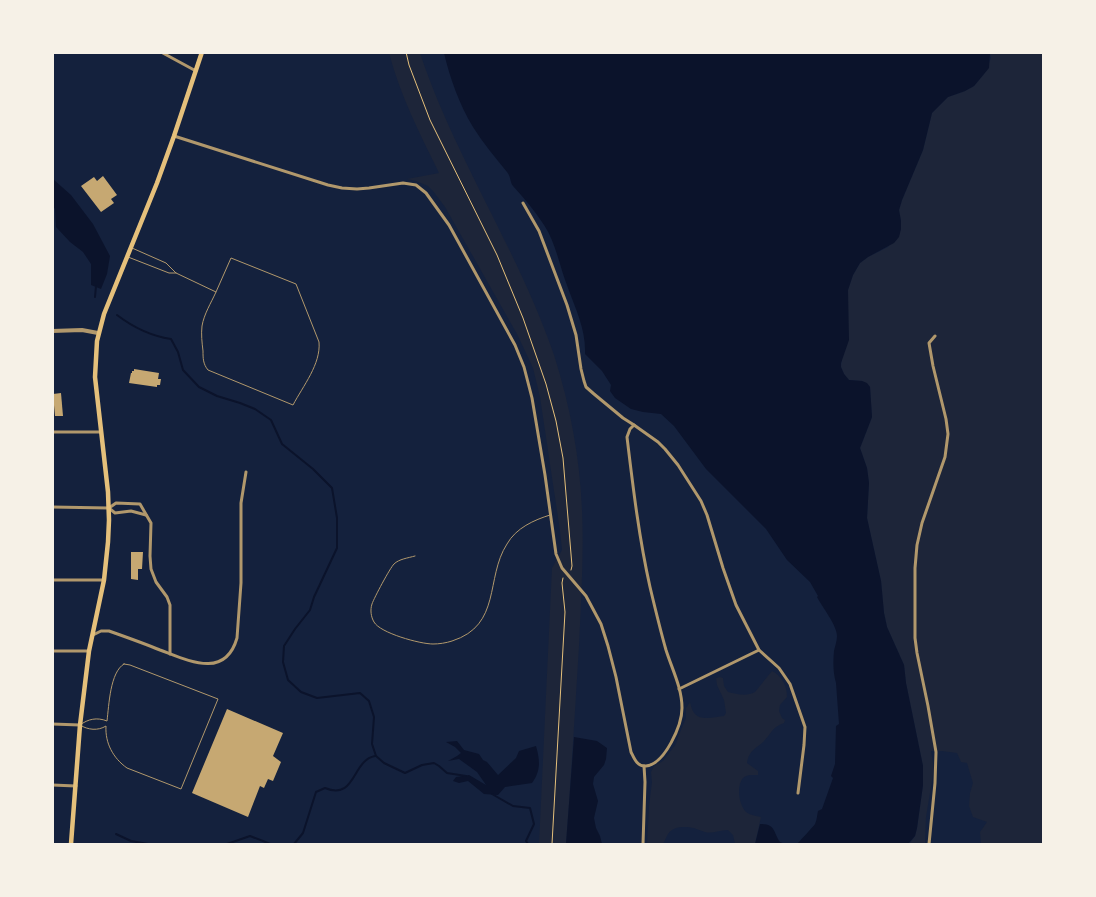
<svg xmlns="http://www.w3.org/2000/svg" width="1096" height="897" viewBox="0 0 1096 897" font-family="Helvetica,sans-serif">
<rect width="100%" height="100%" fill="#14213d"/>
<!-- green -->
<g fill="#1d2539">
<path d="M389 53H420C455 158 518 250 554 355 570 405 580 458 582 510 584 555 581 601 579 646 575 712 571 778 566 844H539L552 568 562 550 560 531 540 397 533 368 517 334 445 207 433 191 428 186 416 181 407 179 439 173C420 134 400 95 389 53Z"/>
<path d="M990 53H1043V844H981L980 832 987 822 973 817 969 806 970 793 973 783 967 763 961 762 957 753 942 751H931L934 769 926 817 925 844H911L910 843 915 836 917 828 923 785V766L906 683 904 665 887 627 884 613 881 581 867 518 869 483 867 468 860 448 872 417 870 387 862 381 849 380 844 374 841 367 848 290 853 275 860 263 868 257 888 247 901 221 899 210 902 200 923 150 932 113 948 97 965 91 974 86 984 74 991 58Z"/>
<path d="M772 671C782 676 787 686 787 697L780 705 779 711 782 718 785 720 784 723C771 728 773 732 764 741 756 749 749 750 747 763L758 771V775C754 775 747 774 743 778 736 786 739 805 746 812 750 815 756 816 761 817L755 844H735L733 835 728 830C720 830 712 834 705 832 701 831 697 829 694 828 685 826 673 826 668 834 666 837 665 841 663 844H647L649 806 652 782 651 772 654 766 663 761 676 744 678 737 686 718V708L690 702C691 706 692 711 695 714 701 721 715 717 724 716L726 713 724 700 717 685 716 678 720 677 723 678 724 686 728 692C737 694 746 697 755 692Z"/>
</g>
<!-- water -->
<g fill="#0b132b">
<path d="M444 53H990L989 68 974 86 965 91 948 97 932 113 923 150 902 200 899 210 901 221V229L899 237 894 243 868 257 860 263 853 275 848 290 849 340 841 363V367L844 374 849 380 862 381 867 383 870 387 872 417 860 448 867 468 869 483 867 518 881 581 884 613 887 627 904 665 906 683 923 766V785L917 828 915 836 908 844H797C799 842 813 827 815 824 817 820 817 815 818 811L822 809 833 778 831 776 835 764 836 726 839 724 836 683C833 673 833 661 834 651 835 646 837 641 837 636 837 625 822 607 817 597L818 596 810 582 787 560 766 529 706 469 674 426 661 414 643 412 631 409 615 398 610 391 611 385 602 371 585 354C586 330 576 310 568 288 560 268 556 243 544 225 535 211 524 198 513 186 510 182 511 177 507 172 495 157 483 143 473 127 459 104 450 78 444 53Z"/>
<path d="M53 179 71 195 93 224 110 256 107 274 101 289 91 285V264L83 252 70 242 56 227 55 209 53 206Z"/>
<path d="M574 737 597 741 607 748 606 759 604 765 594 777 593 784 598 801 594 818 596 828 600 836 602 844H566Z"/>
<path d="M457 741 464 750 479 754 483 760 487 762 498 775 516 758 519 751 536 746C540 760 541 771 532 783L505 787 498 795 484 794 468 781 459 783 453 781 456 777 469 775 486 785 477 772 459 759 448 761 457 756 461 753 455 747 446 742Z"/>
<path d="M760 824C776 824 773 832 780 842L785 844H755Z"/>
</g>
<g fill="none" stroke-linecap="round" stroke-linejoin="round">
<!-- stream -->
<g stroke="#0b132b" stroke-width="2">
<path d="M95 297 96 286"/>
<path d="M117 315C134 328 151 336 171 339L178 352 183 370 199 387 217 396 240 403 255 409 271 420 282 444 313 469 332 488 337 518V548L314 597 310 610 295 629 284 646 283 662 288 680 301 692 317 698 360 693 369 701 374 717 372 744 376 756 384 763 405 773 422 765 434 763 439 766 447 773 466 776"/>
<path d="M492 794 513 806 530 808 534 824 526 841 528 844"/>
<path d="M116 834 131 841 148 844"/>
<path d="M227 844 250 836 263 841 270 844"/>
<path d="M294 844 303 833 316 792 325 788C356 801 352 760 375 756"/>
</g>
</g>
<!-- building -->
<g fill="#c6a872">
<path d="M103 176 117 195 111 199 114 203 101 212 81 186 94 177 97 181Z"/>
<path d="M134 369 159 373 158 379H161L160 385H157V387L129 383 131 373H132V371H134Z"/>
<path d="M61 393 63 416H55L53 394Z"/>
<path d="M131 552H143L142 569H138V580L131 579Z"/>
<path d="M227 709 283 733 273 756 281 762 273 781 268 779 264 788 260 786 248 817 192 793Z"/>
</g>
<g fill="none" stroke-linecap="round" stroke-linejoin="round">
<!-- path -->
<g stroke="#e5c07b" stroke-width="1">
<path d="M406 52 409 65 430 120 497 255 523 318 546 384 556 421 563 458 572 566 571 570"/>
<path d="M552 844 565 612 562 583 563 578"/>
</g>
<!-- service -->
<g stroke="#b1986c" stroke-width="1">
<path d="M132 248 166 263 176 273 216 292C211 303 204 314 202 326 201 334 202 343 203 351 203 358 203 364 208 370L293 405C303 386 321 364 319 342L296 284 231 258 216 292"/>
<path d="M128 257 169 273H176"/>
<path d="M415 556C408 558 399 559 394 564 390 568 374 598 372 604 370 610 371 617 374 622 380 633 420 644 433 644 439 644 446 643 452 641 502 625 485 578 507 544 516 528 534 520 550 515"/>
<path d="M124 664 130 665 218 699 181 789 127 768C113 758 105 743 106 726 98 731 88 730 80 725 88 719 97 717 107 721 109 705 110 672 124 664Z"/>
</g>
<!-- minor -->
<g stroke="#b1986c" stroke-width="3">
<path d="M161 52 196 71"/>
<path d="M174 136 328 185 342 188 357 189 369 188 403 183 416 185 426 193 449 225 515 345 524 367 532 398 545 475 556 554 562 568 586 596 601 624 608 646 616 677 631 752C634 758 637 767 646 766 665 764 682 725 682 708 682 688 672 669 666 650 660 629 655 608 650 587 639 538 633 487 627 437L630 429 634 425 623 418 594 394 586 387 584 381 581 369 576 335 567 305 539 231 523 203"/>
<path d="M634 425 658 442 665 449 678 465 701 501 707 515 723 568 736 605 759 650 779 668 790 684 805 727 804 745 798 793"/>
<path d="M52 432H101"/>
<path d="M52 507 108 508"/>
<path d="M109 508 116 503 140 504 151 523 150 556 151 569 156 582 167 597 170 605V654"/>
<path d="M109 508 115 513 131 511 146 515"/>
<path d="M52 580H104"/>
<path d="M93 635 101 631H109C126 637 143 643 160 650 187 660 225 680 237 638L241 583V503L246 472"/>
<path d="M52 651H89"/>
<path d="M679 689 759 650"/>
<path d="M52 724 80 725"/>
<path d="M52 785 76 786"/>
<path d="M643 844 645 782 644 766"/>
<path d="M929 844 935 783 936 752 928 706 917 653 915 638V568L917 545 922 523 945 457 948 434 946 419 933 366 929 343 935 336"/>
</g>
<!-- tertiary -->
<path stroke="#b1986c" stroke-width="4" d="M52 331 82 330 98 333"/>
<!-- secondary -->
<path stroke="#e5c07b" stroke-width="4.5" d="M71 844 80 725 89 651 104 580 108 542 109 520 108 492 95 377 97 341 104 314 157 183 174 136 202 52"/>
</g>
<!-- border -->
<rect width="1096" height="897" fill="none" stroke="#f6f1e7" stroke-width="108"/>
</svg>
